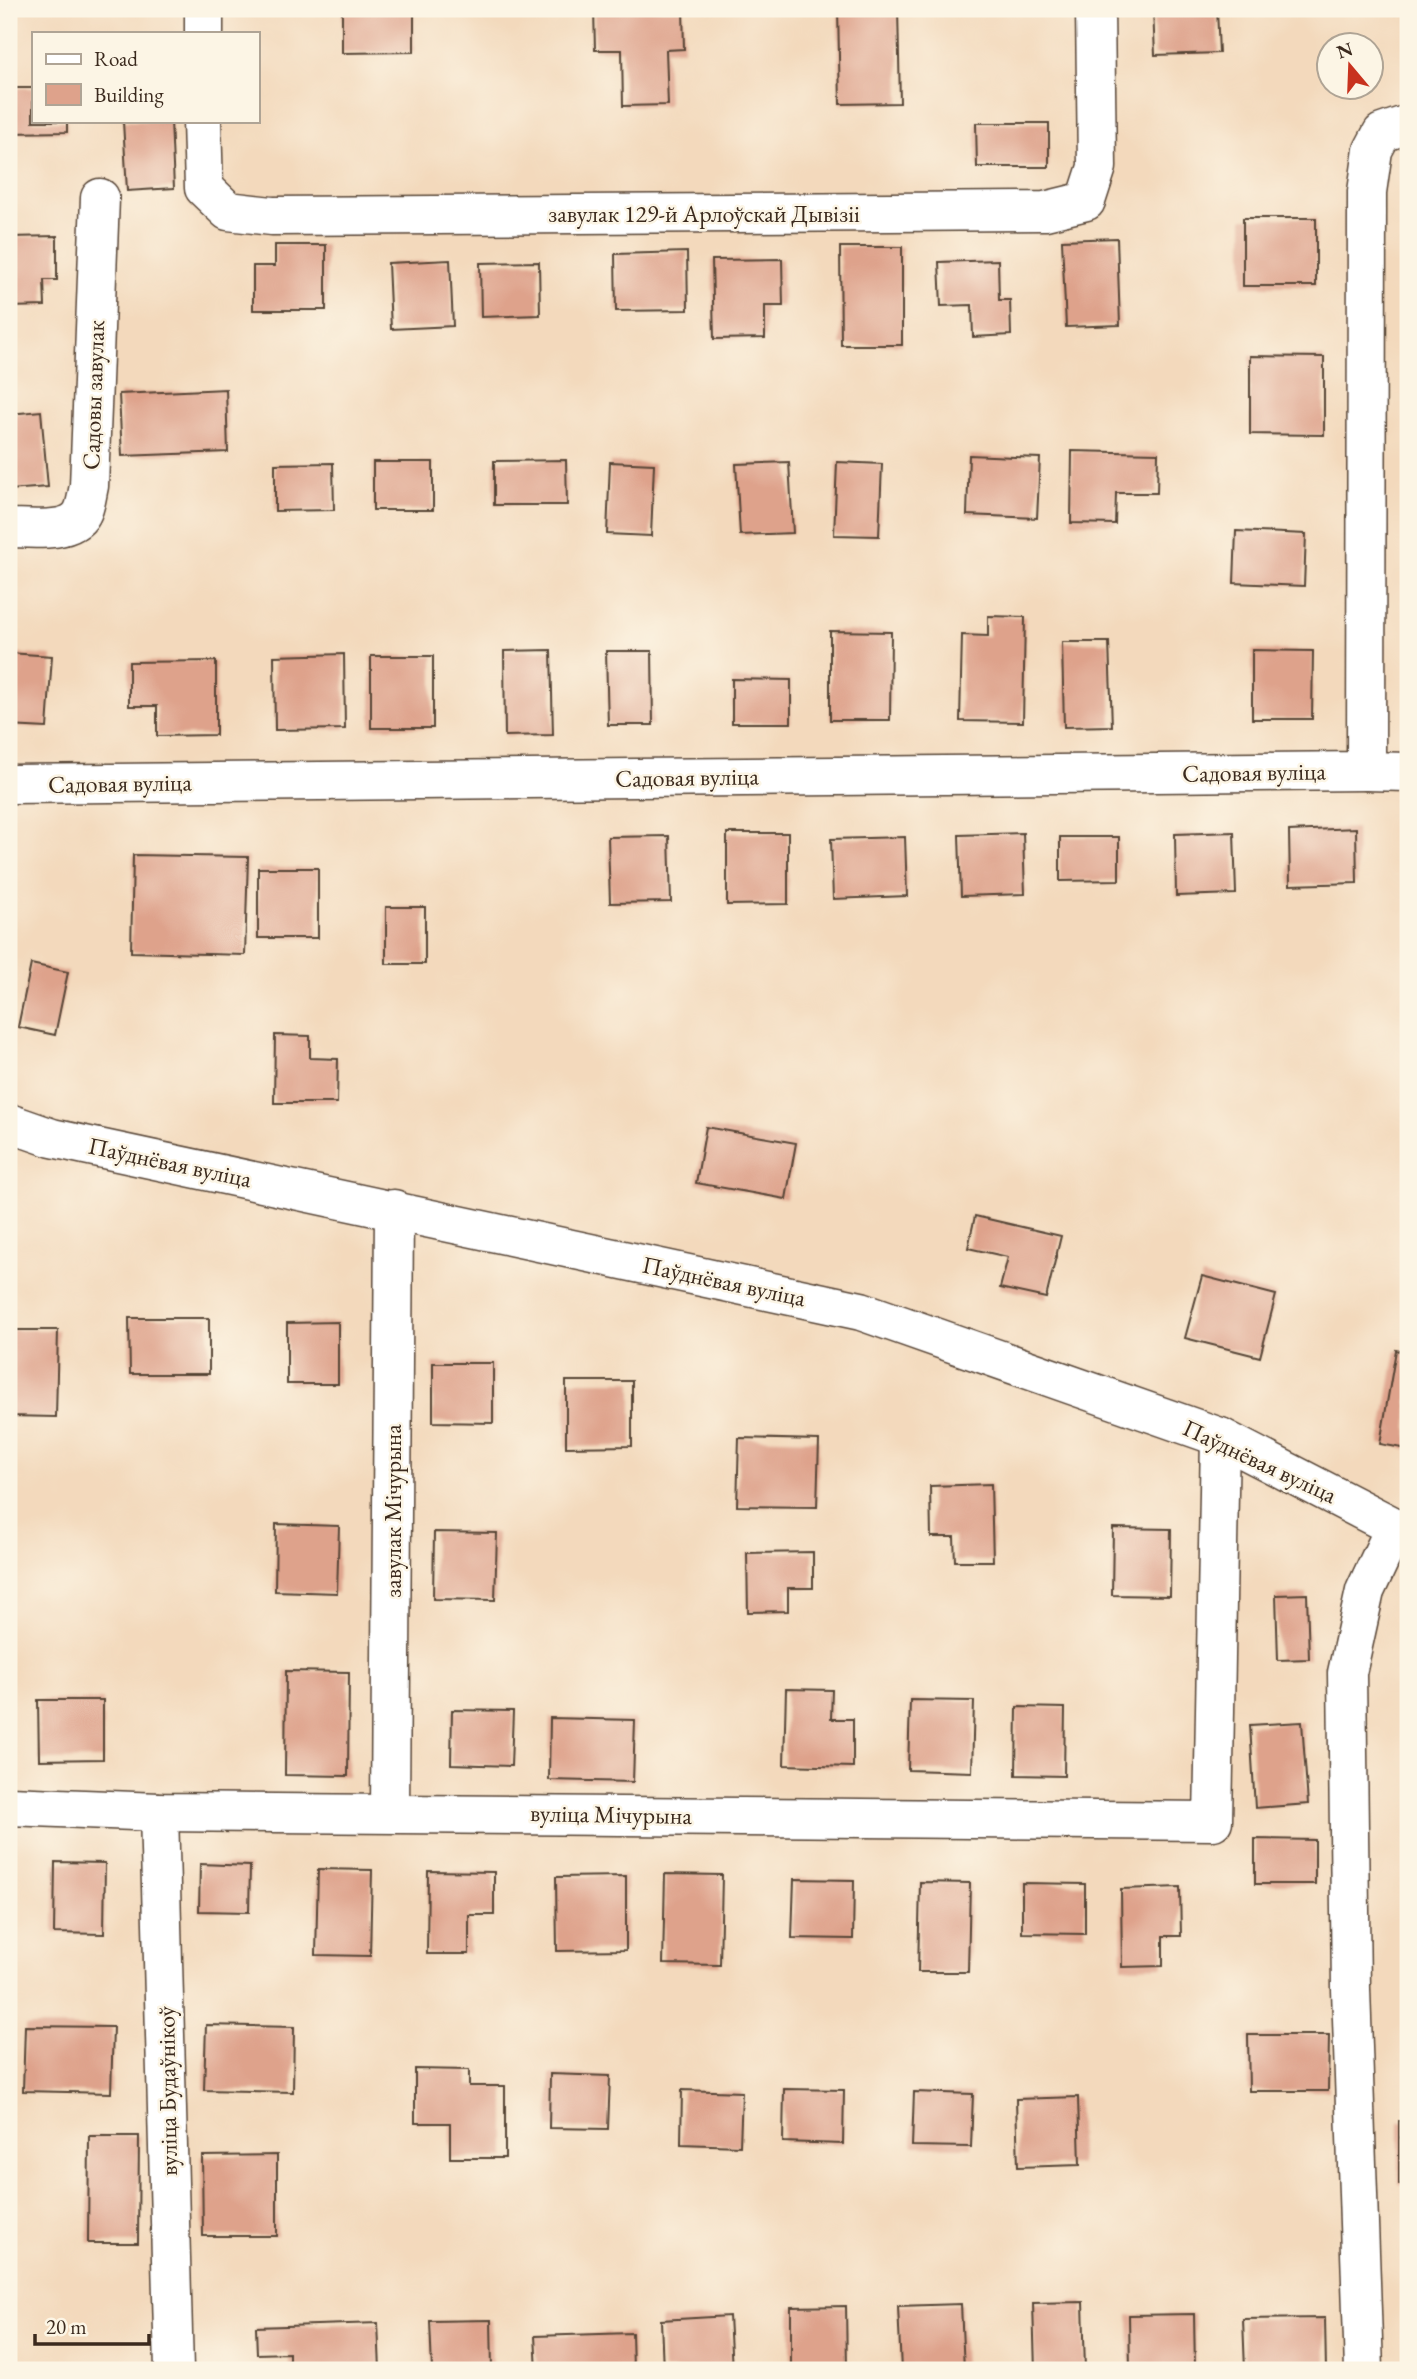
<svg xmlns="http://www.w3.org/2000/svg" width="1417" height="2379" viewBox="0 0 1417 2379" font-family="'EB Garamond',serif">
<rect width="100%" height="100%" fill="#fcf5e5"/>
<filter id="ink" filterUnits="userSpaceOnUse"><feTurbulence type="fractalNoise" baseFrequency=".0143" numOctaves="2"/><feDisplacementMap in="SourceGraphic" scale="14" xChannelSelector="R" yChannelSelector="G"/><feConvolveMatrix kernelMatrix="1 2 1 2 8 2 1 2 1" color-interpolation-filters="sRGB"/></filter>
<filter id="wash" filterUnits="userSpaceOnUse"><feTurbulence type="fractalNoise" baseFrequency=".00686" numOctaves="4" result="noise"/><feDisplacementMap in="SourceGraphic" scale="28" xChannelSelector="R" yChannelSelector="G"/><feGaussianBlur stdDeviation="1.57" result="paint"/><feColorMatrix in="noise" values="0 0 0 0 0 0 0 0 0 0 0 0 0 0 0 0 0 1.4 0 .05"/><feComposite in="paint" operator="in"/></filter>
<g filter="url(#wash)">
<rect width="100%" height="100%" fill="#f3d9bc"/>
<g id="blocks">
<!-- building -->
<g fill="#dea28b">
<path d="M342 9H414V52L342 53Z"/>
<path d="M594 9H683L684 49 666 50 668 105 623 106 622 50H595Z"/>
<path d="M838 9H898L900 103 840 104Z"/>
<path d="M1153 9H1217L1219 53 1155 55Z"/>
<path d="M9 88H33V121H67V132L9 133Z"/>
<path d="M123 121H171L174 188 127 191Z"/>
<path d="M976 123H1049V167H977Z"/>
<rect x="1243" y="218" width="73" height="68"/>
<path d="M57 236V280H44L45 306 9 307V237Z"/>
<path d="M1117 238 1120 325 1066 327 1062 240Z"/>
<path d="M275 245H326V310H253V266H275Z"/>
<path d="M840 247H902V345H841Z"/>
<path d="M687 252 688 310 616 311 615 254Z"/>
<path d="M782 259 783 306H765V338L714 339 712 260Z"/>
<path d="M450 260 453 326 391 329 388 263Z"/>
<path d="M998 260 999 300H1010L1011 335 973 337 972 305 941 306 939 262Z"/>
<path d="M539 262 540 315 481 317 480 263Z"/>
<path d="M1250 356 1324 357V435L1250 434Z"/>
<path d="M226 389 228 452 122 456 119 394Z"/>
<path d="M41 411 48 487 9 490V414Z"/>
<path d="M1072 451 1158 453 1157 493H1116L1115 524 1071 523Z"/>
<path d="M969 455 1040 458 1037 518 967 515Z"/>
<path d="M566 460 567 505H494V461Z"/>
<rect x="373" y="462" width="60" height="48"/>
<path d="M610 462 654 464 651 536 607 534Z"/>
<path d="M789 462 793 533 740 535 736 464Z"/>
<path d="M837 462 882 464 879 536 834 535Z"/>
<path d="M333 463 334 510 275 511V464Z"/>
<path d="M1236 531 1306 534 1304 586 1234 583Z"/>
<path d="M988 616 1025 617 1023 722 960 721 962 635 988 636Z"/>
<path d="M830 631 891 632 890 720H830Z"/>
<path d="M1062 642H1109L1112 726 1064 727Z"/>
<path d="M551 650 553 735 505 736 504 651Z"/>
<path d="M1252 650 1313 651 1312 719H1252Z"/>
<path d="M606 651H652L653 725H608Z"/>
<path d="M9 653 52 656 47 728 9 726Z"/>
<path d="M344 654 345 729 275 730 274 656Z"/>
<rect x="371" y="656" width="62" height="72"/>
<path d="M216 661V735L157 736V706H129V662Z"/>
<path d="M732 679 791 680V723H732Z"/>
<path d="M1356 828 1357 883 1290 885 1289 831Z"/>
<path d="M1234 832 1236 894 1176 896 1175 834Z"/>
<path d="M727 833H788V904L727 905Z"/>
<path d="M1023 833 1025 894 961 896 959 835Z"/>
<path d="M669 836 671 902 610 903 608 837Z"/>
<path d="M905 837 907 896 833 899 831 839Z"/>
<path d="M1060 837H1119V880L1060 881Z"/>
<path d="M133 855 248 857 245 955 131 952Z"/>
<rect x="258" y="868" width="60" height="70"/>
<rect x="386" y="907" width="39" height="57"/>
<path d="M31 964 68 972 55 1035 18 1027Z"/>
<path d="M275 1035 310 1036V1058L338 1059 337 1103H274Z"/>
<path d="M706 1127 796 1143 786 1199 696 1183Z"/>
<path d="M975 1216 1061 1236 1046 1298 1000 1288 1008 1257 968 1248Z"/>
<path d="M1202 1276 1276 1295 1260 1357 1185 1338Z"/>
<path d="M129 1318H209V1374H130Z"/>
<path d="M338 1322V1384H287V1323Z"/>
<path d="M9 1330H58L56 1417 9 1416Z"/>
<path d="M1396 1350 1408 1353V1449L1380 1444Z"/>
<path d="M433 1363H493V1423L433 1422Z"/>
<path d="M566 1381H632V1446L566 1447Z"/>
<path d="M739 1438 819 1440 817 1507 737 1506Z"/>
<path d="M991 1484 993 1561H955L954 1537H931L930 1486Z"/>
<path d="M276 1524 339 1526 337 1593 275 1591Z"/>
<path d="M1113 1528 1171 1529 1170 1596 1112 1595Z"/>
<path d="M434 1532 497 1533 495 1600 433 1599Z"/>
<path d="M813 1552V1588H788V1611L748 1612 747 1553Z"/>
<path d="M1307 1594 1309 1659 1278 1660 1276 1595Z"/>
<path d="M286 1671 349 1672 348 1776 285 1775Z"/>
<path d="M786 1689 832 1690 831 1719H853V1767L784 1765Z"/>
<path d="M38 1700H103V1759L39 1760Z"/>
<path d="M910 1700 974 1701 972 1772 908 1770Z"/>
<path d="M1017 1707 1065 1708 1064 1776 1016 1775Z"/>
<path d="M452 1710 513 1711 511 1766 451 1764Z"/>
<path d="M550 1718 635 1720 633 1782 549 1780Z"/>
<path d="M1302 1722 1308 1804 1255 1808 1250 1725Z"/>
<path d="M1255 1839 1315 1840V1884H1255Z"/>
<path d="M55 1862 105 1863 104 1934 54 1933Z"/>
<path d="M200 1864 250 1866 249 1912 199 1911Z"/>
<path d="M318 1869 372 1870 370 1956 316 1955Z"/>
<path d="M428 1871 494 1872V1915H469V1954H427Z"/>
<path d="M665 1874 722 1875 720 1965 663 1964Z"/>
<path d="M626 1876V1950L557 1951 556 1877Z"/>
<path d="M794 1879 854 1880 853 1939 792 1938Z"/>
<path d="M920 1882 970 1883 968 1972H918Z"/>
<path d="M1022 1883 1085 1884V1934L1022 1933Z"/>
<path d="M1180 1887 1181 1936H1163V1966L1122 1967 1121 1889Z"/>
<path d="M206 2025 294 2027 293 2092 204 2090Z"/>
<path d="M25 2026 113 2027 111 2093 23 2091Z"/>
<path d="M1248 2035H1329L1328 2091H1249Z"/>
<path d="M415 2069 469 2070V2086H505V2158H450V2123H415Z"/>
<path d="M550 2074 610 2076 608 2129 549 2128Z"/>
<path d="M784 2089 844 2090 843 2144 783 2142Z"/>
<path d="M682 2090 742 2092 740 2146 681 2144Z"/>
<path d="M914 2092 973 2094 971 2147 912 2146Z"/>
<path d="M1078 2097 1080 2165 1018 2167 1016 2099Z"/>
<rect x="1399" y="2121" width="9" height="63"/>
<path d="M89 2136H139L138 2243H88Z"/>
<path d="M277 2155V2236H203L202 2156Z"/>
<path d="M1083 2302 1085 2370H1035L1033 2303Z"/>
<path d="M961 2304 964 2370H901L898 2306Z"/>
<path d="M846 2306 847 2370H791V2307Z"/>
<path d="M1194 2314 1195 2370H1130L1129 2315Z"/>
<path d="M729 2316 732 2370H663L661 2320Z"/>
<path d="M1325 2318 1326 2370H1245L1243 2319Z"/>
<path d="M491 2320 492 2370H432L430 2321Z"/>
<path d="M378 2323 380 2370H289V2353L257 2354 256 2327Z"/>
<path d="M632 2333 633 2370H537L535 2336Z"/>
</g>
</g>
</g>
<g filter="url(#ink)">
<use href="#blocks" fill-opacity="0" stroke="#574436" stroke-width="2"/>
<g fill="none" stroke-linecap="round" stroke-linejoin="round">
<defs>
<g id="minor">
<path d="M204 33V9"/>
<path d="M202 121 204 188 228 211 272 216 1045 211 1086 201 1097 167 1095 9"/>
<path d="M9 528C28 528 71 534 82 513 86 506 87 494 89 486L100 198"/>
<path d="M1366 771 1408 772"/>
<path d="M9 784 1366 771 1367 192 1373 150 1382 133 1408 124"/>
<path d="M9 1123 52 1138 861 1311 1220 1437 1408 1534"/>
<path d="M9 1806 159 1812 1213 1821 1220 1437"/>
<path d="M159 1812 174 2370"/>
<path d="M390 1812 394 1209"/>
<path d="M1364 2370 1351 1989 1347 1673 1365 1591 1395 1527"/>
</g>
</defs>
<!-- minor casing -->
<use href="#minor" stroke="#574436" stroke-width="41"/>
<!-- minor -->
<use href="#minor" stroke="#fff" stroke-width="38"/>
</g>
</g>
<g text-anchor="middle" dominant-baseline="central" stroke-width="5" stroke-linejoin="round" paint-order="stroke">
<!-- street labels -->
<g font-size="24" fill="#3b2a1e" stroke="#fcf5e5">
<text x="704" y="213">завулак 129-й Арлоўскай Дывізіі</text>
<text transform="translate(93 395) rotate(-88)">Садовы завулак</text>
<text transform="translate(1254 772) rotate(-1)">Садовая вуліца</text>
<text transform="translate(687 777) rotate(-1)">Садовая вуліца</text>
<text transform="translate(120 783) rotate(-1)">Садовая вуліца</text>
<text transform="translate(170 1162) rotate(12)">Паўднёвая вуліца</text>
<text transform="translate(724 1281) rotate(12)">Паўднёвая вуліца</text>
<text transform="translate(1260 1461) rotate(25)">Паўднёвая вуліца</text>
<text transform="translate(392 1511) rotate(-90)">завулак Мічурына</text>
<text transform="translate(611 1814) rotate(1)">вуліца Мічурына</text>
<text transform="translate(167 2091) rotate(-91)">вуліца Будаўнікоў</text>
</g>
</g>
<!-- margin -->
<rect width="1417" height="2379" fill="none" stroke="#fcf5e5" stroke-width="35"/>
<!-- legend -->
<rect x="32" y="32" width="228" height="91" fill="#fcf5e5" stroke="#afa495" stroke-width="2"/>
<rect x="46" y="54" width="35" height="10" fill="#ffffff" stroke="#afa495" stroke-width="2"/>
<text x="94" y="66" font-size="21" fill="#3b2a1e">Road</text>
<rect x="46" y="84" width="35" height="21" fill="#dea28b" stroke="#afa495" stroke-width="2"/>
<text x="94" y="102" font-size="21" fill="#3b2a1e">Building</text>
<!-- north arrow -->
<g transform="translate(1350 66) rotate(341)"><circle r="33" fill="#fcf5e5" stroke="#afa495" stroke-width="2"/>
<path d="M0-5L12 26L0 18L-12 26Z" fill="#c8321e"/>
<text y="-10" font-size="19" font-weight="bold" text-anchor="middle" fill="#3b2a1e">N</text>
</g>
<!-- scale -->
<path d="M35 2334v10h114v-10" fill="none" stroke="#3b2a1e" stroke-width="3.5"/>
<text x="46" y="2334" font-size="21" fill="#3b2a1e" stroke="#fcf5e5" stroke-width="5" paint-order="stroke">20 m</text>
</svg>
